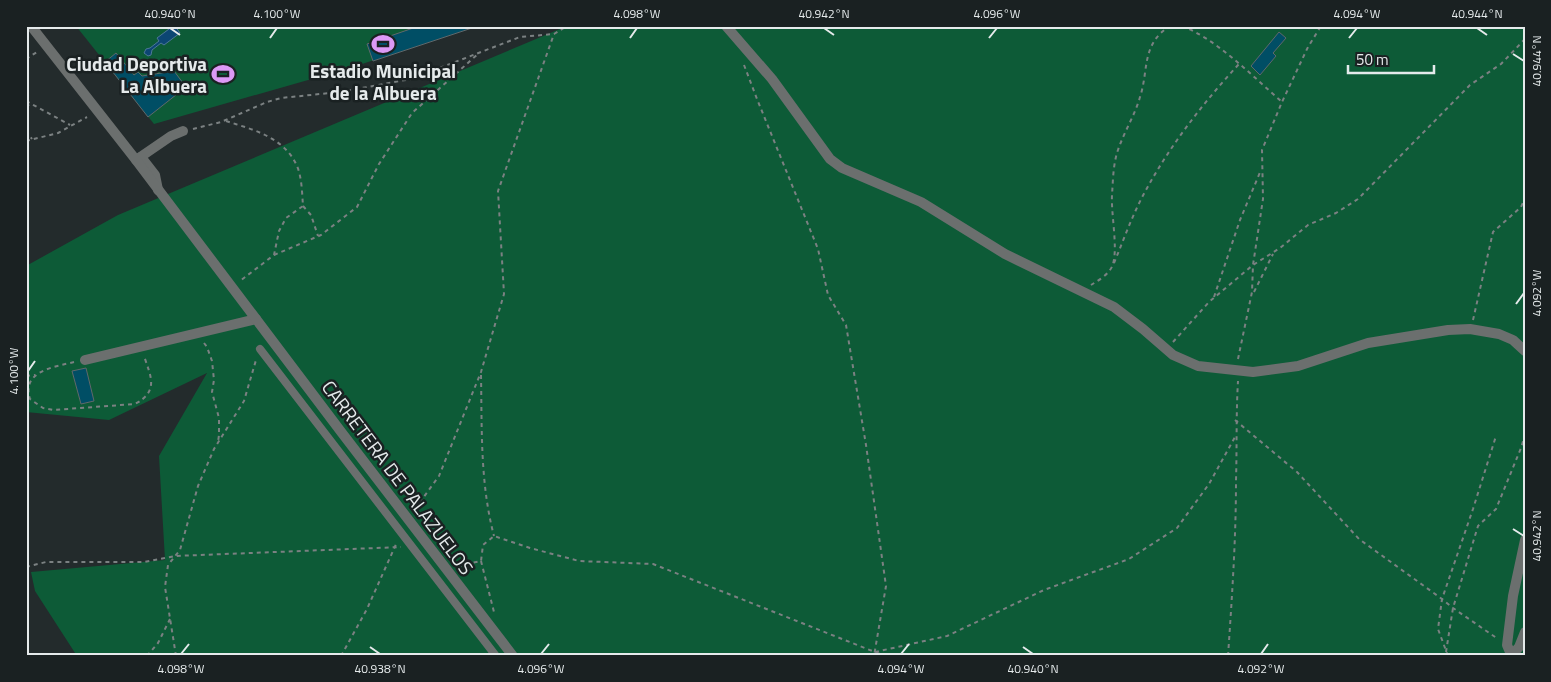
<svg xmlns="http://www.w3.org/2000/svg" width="1551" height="682" viewBox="0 0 1551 682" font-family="'Titillium Web',sans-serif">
<rect width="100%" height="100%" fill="#232b2c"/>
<!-- green -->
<g fill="#0d5b37">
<path d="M76 26H477L350 68 154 124Z"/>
<path d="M567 26H1525V656H77L35 591 31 572 165 560 159 456 207 373 109 420 26 412V266L118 215Z"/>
</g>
<!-- water -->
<path fill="#0c4673" stroke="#4d7797" d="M173 26H175L180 33 164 45 161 43 152 50 151 55 148 56 144 53 146 49 150 48 159 41 157 38Z"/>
<!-- building -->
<g fill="#004e65" stroke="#60686b">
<path d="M419 26H472V28L373 61 367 44Z"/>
<path d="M1279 32 1286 38 1273 53 1276 56 1260 75 1251 66Z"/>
<path d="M116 53 134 75 138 72 142 76 174 71 186 87 148 117 105 62Z"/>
<path d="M86 368 94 401 81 404 72 371Z"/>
</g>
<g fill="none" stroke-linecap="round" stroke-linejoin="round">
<!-- path -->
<g stroke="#7b8182" stroke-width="2" stroke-dasharray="4 4" stroke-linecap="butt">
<path d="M1182 26C1218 40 1252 76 1281 101"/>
<path d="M26 59 37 52"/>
<path d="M744 65 757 99 818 249 828 295 846 325 866 445 886 586 874 656"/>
<path d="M26 101 70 125"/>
<path d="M26 107 31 103"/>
<path d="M226 121C254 130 284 137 297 166 302 178 302 193 303 206L286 218 279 231 274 255 240 281"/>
<path d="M193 129 221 122 267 102 281 98 340 92 411 79 520 37 554 34 567 26"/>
<path d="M26 131 32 139"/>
<path d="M26 141 58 133 87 117"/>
<path d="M303 206 311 215 318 236"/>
<path d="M274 255 321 235 357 207 379 164 412 113 479 53"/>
<path d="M1114 263C1124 239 1133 213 1146 190 1171 144 1204 102 1239 64"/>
<path d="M1091 285C1099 280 1110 274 1113 264 1118 247 1111 215 1112 195 1113 181 1113 164 1118 150 1124 132 1135 115 1140 97 1149 70 1141 44 1170 26"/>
<path d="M1254 292 1273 254"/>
<path d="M1214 297 1240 220 1261 170"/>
<path d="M1473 320 1493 232 1521 207 1525 198"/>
<path d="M1173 342 1209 302 1253 265 1280 248 1308 225 1336 213 1358 199 1470 85 1501 64 1525 39"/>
<path d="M204 343 207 347 212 361 214 380 212 392 219 418V435L218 442"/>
<path d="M1238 359 1252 292 1253 265 1263 199 1262 150 1282 102 1308 47 1321 26"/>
<path d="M74 362C54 367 21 371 30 399L43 408 53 410 135 404C159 391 151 377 144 356"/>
<path d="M481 375C482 429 480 483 494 536"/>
<path d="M26 376 35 375"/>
<path d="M1235 420 1297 472 1359 539 1442 599 1453 608 1498 639"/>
<path d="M415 509 439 476 481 372 504 294 498 191 554 34"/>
<path d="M481 561 494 612"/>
<path d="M458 566 481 561 483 545 494 536 530 548 579 561 653 564 885 656"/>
<path d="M26 567 46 562H144L175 556 401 547"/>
<path d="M875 652 947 636 1044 590 1129 559 1177 528 1209 484 1235 437"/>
<path d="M1446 652 1453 608 1478 526 1496 509 1521 448 1525 435"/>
<path d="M147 656 158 643 170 619"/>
<path d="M176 656 165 587 168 565 180 550 198 486 214 449 244 401 256 360"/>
<path d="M341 656 367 609 397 542"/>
<path d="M1228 656C1232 597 1236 539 1236 480 1237 447 1236 414 1238 381"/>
<path d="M1448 656 1438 629 1442 599 1473 509 1496 436"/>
</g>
<!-- pedestrian -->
<path stroke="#6b6f6e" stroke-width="8" d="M260 349 496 656"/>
<!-- minor -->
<g stroke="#6b6f6e" stroke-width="10">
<path d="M726 26 772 79 830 159 842 168 921 202 1005 254 1114 307 1143 329 1173 355 1198 366 1253 372 1298 366 1368 343 1448 330 1470 329 1499 334 1513 340 1525 351"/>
<path d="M141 157 155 175 158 190"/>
<path d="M136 160 171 136 183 131"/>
<path d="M85 360 256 319"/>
<path d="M1525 540 1513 596 1507 645 1510 652 1513 654 1519 647 1525 632"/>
</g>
<!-- tertiary -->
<path stroke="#6b6f6e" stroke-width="10" d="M31 26 136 160 342 433 513 656"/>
</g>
<!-- ticks -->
<path fill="none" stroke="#e5eaeb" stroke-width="2" d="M170 28 180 35M824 28 834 35M1477 28 1487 35M270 38 277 28M630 38 637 28M989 38 997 28M1349 38 1357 28M1513 54 1524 61M1516 304 1524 293M28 371 35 361M1513 529 1524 536M370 647 380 654M1023 647 1033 654M181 654 189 644M541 654 549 644M901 654 909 644M1261 654 1268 644"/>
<!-- icons -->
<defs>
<symbol id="stadium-bare" viewBox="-9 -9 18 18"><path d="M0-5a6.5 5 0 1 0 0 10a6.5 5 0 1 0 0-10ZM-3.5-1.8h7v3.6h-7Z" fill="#dc99f5" stroke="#1a2122" stroke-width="2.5" paint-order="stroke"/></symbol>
</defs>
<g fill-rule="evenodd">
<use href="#stadium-bare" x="367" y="28" width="32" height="32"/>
<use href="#stadium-bare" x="207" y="58" width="32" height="32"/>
</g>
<g text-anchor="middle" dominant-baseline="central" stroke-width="5" stroke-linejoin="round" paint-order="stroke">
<!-- poi labels -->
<g font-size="19" font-weight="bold" fill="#e5eaeb" stroke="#1a2122" text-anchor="end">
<text x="207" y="63">Ciudad Deportiva<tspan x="207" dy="22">La Albuera</tspan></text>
<text x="383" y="70" text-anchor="middle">Estadio Municipal<tspan x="383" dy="22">de la Albuera</tspan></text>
</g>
<!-- street labels -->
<g font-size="19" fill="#e5eaeb" stroke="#1a2122">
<text transform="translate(398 477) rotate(53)">CARRETERA DE PALAZUELOS</text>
</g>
</g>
<!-- border -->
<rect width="1551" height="682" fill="none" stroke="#1a2122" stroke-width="55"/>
<!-- scale -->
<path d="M1348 65v8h86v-8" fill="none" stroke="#e5eaeb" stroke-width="2.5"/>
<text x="1356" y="65" font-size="15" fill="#e5eaeb" stroke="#1a2122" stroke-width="4" paint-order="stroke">50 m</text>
<rect x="28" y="28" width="1496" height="626" fill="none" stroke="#e5eaeb" stroke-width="2"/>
<g font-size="12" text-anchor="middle" fill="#e5eaeb">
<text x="170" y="18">40.940°N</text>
<text x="277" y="18">4.100°W</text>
<text x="637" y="18">4.098°W</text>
<text x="824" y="18">40.942°N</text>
<text x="997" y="18">4.096°W</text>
<text x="1357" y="18">4.094°W</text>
<text x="1477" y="18">40.944°N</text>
<text transform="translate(1537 61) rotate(-90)" y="4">40.944°N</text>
<text transform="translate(1537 293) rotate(-90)" y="4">4.092°W</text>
<text transform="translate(14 371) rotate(-90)" y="4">4.100°W</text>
<text transform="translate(1537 536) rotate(-90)" y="4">40.942°N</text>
<text x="181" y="673">4.098°W</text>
<text x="380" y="673">40.938°N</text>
<text x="541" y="673">4.096°W</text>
<text x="901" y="673">4.094°W</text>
<text x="1033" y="673">40.940°N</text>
<text x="1261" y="673">4.092°W</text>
</g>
</svg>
